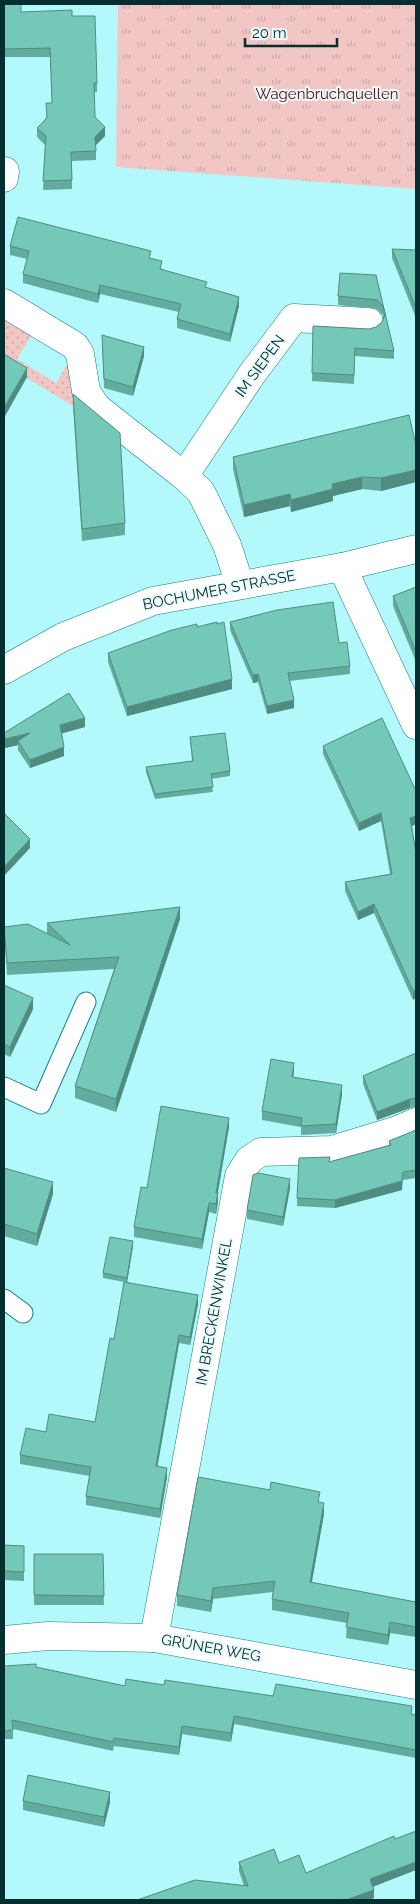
<svg xmlns="http://www.w3.org/2000/svg" width="420" height="1904" viewBox="0 0 420 1904" font-family="Raleway,sans-serif">
<defs>
<pattern id="grass-dots" width="8" height="8" patternUnits="userSpaceOnUse" patternTransform="scale(1.25)"><rect width="8" height="8" fill="#f1c6c5"/><path d="M2 2h.1M6 6h.1" fill="none" stroke="#cdaaaa" stroke-width="1.8" stroke-linecap="round"/></pattern>
<pattern id="park-tufts" width="24" height="20" patternUnits="userSpaceOnUse" patternTransform="scale(1.25)"><rect width="24" height="20" fill="#f1c6c5"/><path d="M3 7l-1-3M5 7V3M7 7l1-3M15 17l-1-3M17 17v-4M19 17l1-3" fill="none" stroke="#cdaaaa"/></pattern>
</defs>
<rect width="100%" height="100%" fill="#b3f9fc"/>
<!-- grass -->
<path fill="url(#grass-dots)" d="M4 317 30 333 31 336 17 359 56 383 68 363 76 408 4 364Z"/>
<!-- park -->
<path fill="url(#park-tufts)" d="M118 4H416V189L116 167Z"/>
<g fill="none" stroke-linecap="round" stroke-linejoin="round">
<defs>
<g id="service">
<path d="M4 1087 41 1104 86 1002"/>
<path d="M4 1299 23 1313"/>
</g>
<g id="minor">
<path d="M4 178 5 171"/>
<path d="M4 303 75 346 80 354 86 391 96 407 184 476 201 492 227 545 240 585"/>
<path d="M184 476 252 374 294 318 369 322"/>
<path d="M342 567 416 725"/>
<path d="M154 1638 239 1176 249 1160 261 1152 332 1150 395 1131 416 1122"/>
<path d="M4 1640 48 1636 154 1638 416 1685"/>
</g>
<path id="secondary" d="M4 670 63 637 153 601 342 567 416 549"/>
</defs>
<!-- service casing -->
<use href="#service" stroke="#177e83" stroke-width="21"/>
<!-- minor casing -->
<use href="#minor" stroke="#177e83" stroke-width="29"/>
<!-- secondary casing -->
<use href="#secondary" stroke="#177e83" stroke-width="29"/>
<!-- service -->
<use href="#service" stroke="#fff" stroke-width="19"/>
<!-- minor -->
<use href="#minor" stroke="#fff" stroke-width="28"/>
<!-- secondary -->
<use href="#secondary" stroke="#fff" stroke-width="28"/>
</g>
<!-- wall -->
<g fill="#63ac9d">
<path d="M4 4 21 12 72 16 97 83V92H94L95 117 105 136 96 145V160L72 161V189L43 190 45 145 37 137V128L46 118 52 103 50 57H4Z"/>
<path d="M10 246 151 258 162 269 207 288 239 306 230 342 177 328V319L179 312 100 294 98 303 23 283V274L27 259 10 255Z"/>
<path d="M392 249 416 250V318L392 258Z"/>
<path d="M376 275 394 351V359L355 356 354 384 312 381 313 326 369 329 376 327 382 322 383 318V315L377 309 338 305V296Z"/>
<path d="M102 335 144 356 133 396 104 388Z"/>
<path d="M73 394 125 523V535L82 541 73 406Z"/>
<path d="M416 445V482L381 491 362 489 333 496V501L291 512 290 506 244 517 233 469V457Z"/>
<path d="M416 587V662L393 606V596Z"/>
<path d="M230 622 339 643 350 666V674L289 681 294 708 267 714 258 682 253 683 230 630Z"/>
<path d="M197 627 232 689 127 716 108 662V653Z"/>
<path d="M85 727 62 733 64 756 30 768 18 750V745L5 748 4 746V733Z"/>
<path d="M190 737 230 771V776L211 779 213 792 155 799 146 772V767L192 761Z"/>
<path d="M323 746 416 791V824L412 826 416 853 413 1000 374 913 358 920 345 891V882L390 874 381 821 359 831 323 754Z"/>
<path d="M180 919 116 1112 75 1098V1086L114 969 7 975 4 927 47 934V923Z"/>
<path d="M4 985 33 1009 10 1057 4 1054Z"/>
<path d="M416 1053V1107L410 1108 377 1120 363 1084V1076Z"/>
<path d="M294 1072 293 1077 342 1094 336 1133 301 1135V1127L262 1120V1111Z"/>
<path d="M229 1127 218 1192V1201L216 1214 209 1212 202 1249 134 1237V1227L147 1188Z"/>
<path d="M416 1130V1178L403 1180 402 1190 335 1208 297 1206V1198L330 1162 389 1145V1141Z"/>
<path d="M4 1168 53 1194 37 1246 4 1236Z"/>
<path d="M290 1188 283 1226 247 1219V1210Z"/>
<path d="M133 1246 127 1282 198 1304 190 1345 179 1343 157 1467 167 1477 160 1518 86 1505V1496L90 1476 20 1464V1455L46 1432 95 1422 114 1339 124 1282 103 1278V1273Z"/>
<path d="M320 1503 324 1514 311 1583 416 1602V1637L390 1633 388 1645 346 1638 347 1623 272 1610V1599L273 1592 213 1599 211 1612 177 1606V1595Z"/>
<path d="M4 1545 24 1546V1581L4 1580Z"/>
<path d="M34 1554H103L104 1605H34Z"/>
<path d="M4 1666 36 1667 125 1686 164 1685 273 1696 416 1715V1758L234 1724 231 1742 182 1734 179 1755 114 1746 113 1751 13 1729V1739H4Z"/>
<path d="M23 1801 110 1802 104 1827 23 1810Z"/>
<path d="M239 1862 279 1863 306 1873 373 1887 374 1898 368 1900H137L244 1886 239 1871Z"/>
</g>
<!-- shaded-wall -->
<g fill="#508c80">
<path d="M105 127V136L95 146V137Z"/>
<path d="M100 285V294L98 303V294Z"/>
<path d="M239 297V306L230 342V334Z"/>
<path d="M144 347V356L133 396V387Z"/>
<path d="M27 368V377L4 418V408Z"/>
<path d="M416 470V482L381 491V478Z"/>
<path d="M362 477V489L333 496V501L291 512V500L332 484Z"/>
<path d="M290 494V506L244 517V505Z"/>
<path d="M258 674V682L253 683V675Z"/>
<path d="M232 679V689L127 716V707Z"/>
<path d="M294 700V708L267 714V706Z"/>
<path d="M85 718V727L60 734V725Z"/>
<path d="M30 733 18 741V745L5 748V739Z"/>
<path d="M64 747V756L30 768V760Z"/>
<path d="M381 813V821L359 831V823Z"/>
<path d="M416 816V824L410 827V818Z"/>
<path d="M30 839V848L4 876V867Z"/>
<path d="M374 904V913L358 920V912Z"/>
<path d="M180 907V919L116 1112V1099Z"/>
<path d="M416 990V998L413 1000V991Z"/>
<path d="M33 998V1009L10 1057V1047Z"/>
<path d="M294 1063V1072L292 1086V1077Z"/>
<path d="M342 1085V1094L336 1133V1124Z"/>
<path d="M410 1099V1108L377 1120V1112Z"/>
<path d="M229 1118V1127L216 1202V1193Z"/>
<path d="M290 1179V1188L283 1226V1217Z"/>
<path d="M402 1181V1190L335 1208V1200Z"/>
<path d="M53 1182V1194L37 1246V1234Z"/>
<path d="M218 1192V1201L216 1214V1204Z"/>
<path d="M209 1203V1212L202 1249V1239Z"/>
<path d="M133 1241V1246L127 1283V1278Z"/>
<path d="M198 1295V1304L190 1345V1337Z"/>
<path d="M179 1335V1343L156 1475V1466Z"/>
<path d="M167 1468V1477L160 1518V1509Z"/>
<path d="M324 1503V1514L310 1593V1582Z"/>
<path d="M213 1588V1599L211 1612V1601Z"/>
<path d="M390 1622V1633L388 1645V1635Z"/>
<path d="M234 1716V1724L231 1742V1733Z"/>
<path d="M182 1726V1734L179 1755V1747Z"/>
<path d="M110 1792V1802L104 1827V1817Z"/>
<path d="M416 1862V1870L370 1888V1879Z"/>
<path d="M374 1890V1898L368 1900H346Z"/>
</g>
<!-- building -->
<g fill="#73c8b7" stroke="#508c80">
<path d="M4 4H21V12L72 10V16H95L97 83H94L95 117 105 127 95 137 96 151 71 152 72 180 43 181 46 136 37 128 47 118 46 103H52L50 48 4 49Z"/>
<path d="M18 217 151 251 149 258 162 261 160 269 207 282 205 287 239 297 230 334 177 319 181 304 100 285 98 294 23 274 29 251 10 246Z"/>
<path d="M392 249 416 250V308Z"/>
<path d="M340 273 376 275 394 351 355 348 354 375 312 373 313 326 369 329 376 327 382 322 385 315 383 306 377 300 338 296Z"/>
<path d="M102 335 144 347 133 387 104 379Z"/>
<path d="M4 354 27 368 4 408Z"/>
<path d="M73 394 120 433 125 523 82 529Z"/>
<path d="M409 415 416 445V470L381 478 362 477 332 484 333 489 291 500 290 494 244 505 233 457Z"/>
<path d="M416 587V652L393 596Z"/>
<path d="M333 602 339 643 347 642 350 666 288 673 294 700 267 706 258 674 253 675 230 622 277 610Z"/>
<path d="M217 622V624L224 622 232 679 127 707 108 653 172 630 197 624V627Z"/>
<path d="M69 693 85 718 60 725 64 747 30 760 18 741 30 733 5 739 4 733Z"/>
<path d="M382 718 416 791V816L410 818 416 853V990L413 991 374 904 358 912 345 882 392 874 381 813 359 823 323 746Z"/>
<path d="M225 733 230 771 211 774 213 787 155 794 146 767 193 761 190 737Z"/>
<path d="M4 813 30 839 4 867Z"/>
<path d="M180 907 116 1099 75 1086 119 957 7 963 4 927 28 924 70 945 47 923Z"/>
<path d="M4 985 33 998 10 1047 4 1044Z"/>
<path d="M416 1053V1098L410 1099 377 1112 363 1076Z"/>
<path d="M271 1059 294 1063 292 1077 342 1085 336 1124 301 1126 302 1118 262 1111Z"/>
<path d="M161 1106 229 1118 216 1193 218 1192 216 1204 209 1203 202 1239 134 1227 141 1187 147 1188Z"/>
<path d="M416 1130V1170L403 1172 402 1181 335 1200 297 1198 299 1158 330 1157 329 1162 391 1145 389 1141Z"/>
<path d="M4 1168 53 1182 37 1234 4 1224Z"/>
<path d="M258 1173 290 1179 283 1217 247 1210 253 1175Z"/>
<path d="M110 1237 133 1241 127 1278 103 1273Z"/>
<path d="M124 1282 198 1295 190 1337 179 1335 156 1466 167 1468 160 1509 86 1496 91 1467 20 1455 26 1428 46 1432 49 1414 95 1422 110 1338 114 1339Z"/>
<path d="M198 1477 270 1490 271 1482 320 1492 318 1502 324 1503 310 1582 416 1602V1627L390 1622 388 1635 346 1627 349 1613 272 1599 275 1581 213 1588 211 1601 177 1595Z"/>
<path d="M4 1545 24 1546V1572L4 1571Z"/>
<path d="M34 1554H103L104 1596 34 1595Z"/>
<path d="M36 1664V1667L125 1686 126 1679 164 1685 165 1680 273 1696 276 1684 412 1706 411 1714 416 1715V1750L234 1716 231 1733 182 1726 179 1747 114 1738 113 1742 12 1720 13 1730 4 1731V1666Z"/>
<path d="M28 1775 110 1792 104 1817 23 1801Z"/>
<path d="M416 1831V1862L370 1879 374 1890 346 1900H137L195 1880 248 1886 239 1862 274 1849 279 1863 299 1855 306 1873 394 1836 395 1839Z"/>
</g>
<g text-anchor="middle" dominant-baseline="central" stroke-width="4" stroke-linejoin="round" paint-order="stroke">
<!-- park labels -->
<g font-size="15" fill="#560814" stroke="#ebfbfc">
<text x="327" y="94">Wagenbruchquellen</text>
</g>
<!-- street labels -->
<g font-size="15" fill="#042e30" stroke="#ebfbfc">
<text transform="translate(260 366) rotate(-54)">IM SIEPEN</text>
<text transform="translate(219 590) rotate(-11)">BOCHUMER STRASSE</text>
<text transform="translate(214 1312) rotate(-80)">IM BRECKENWINKEL</text>
<text transform="translate(211 1648) rotate(10)">GRÜNER WEG</text>
</g>
</g>
<!-- border -->
<rect width="420" height="1904" fill="none" stroke="#042e30" stroke-width="10"/>
<!-- scale -->
<path d="M245 38v8h92v-8" fill="none" stroke="#042e30" stroke-width="2.5"/>
<text x="252" y="38" font-size="15" fill="#042e30" stroke="#ebfbfc" stroke-width="4" paint-order="stroke">20 m</text>
</svg>
